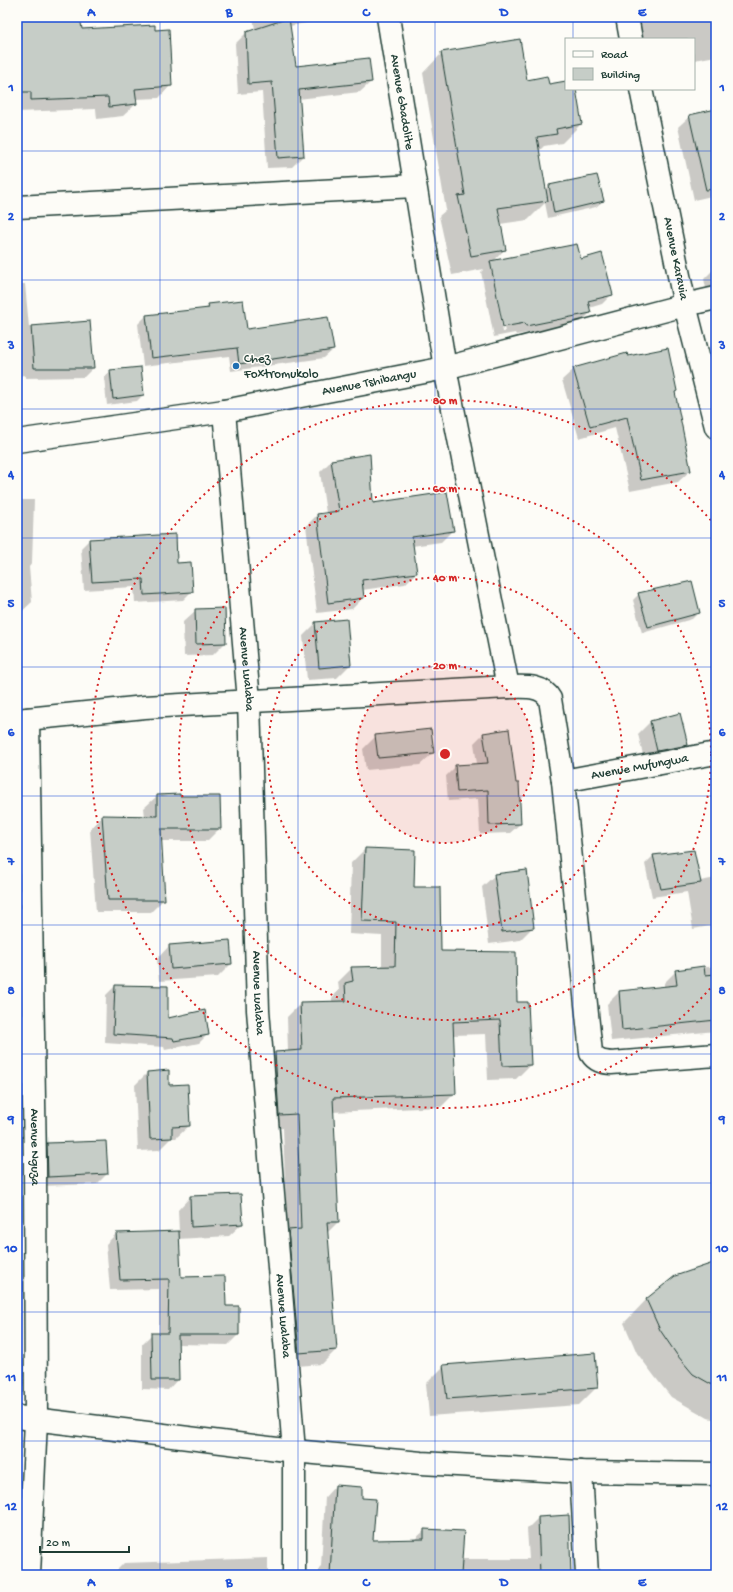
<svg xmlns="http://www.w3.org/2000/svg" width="733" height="1592" viewBox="0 0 733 1592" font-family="'Gochi Hand',sans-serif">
<rect width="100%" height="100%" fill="#fdfcf7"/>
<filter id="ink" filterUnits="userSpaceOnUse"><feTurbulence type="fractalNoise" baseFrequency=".025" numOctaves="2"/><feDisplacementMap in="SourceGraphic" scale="8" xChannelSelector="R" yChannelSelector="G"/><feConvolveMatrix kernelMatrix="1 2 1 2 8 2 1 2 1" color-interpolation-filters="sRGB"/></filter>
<g filter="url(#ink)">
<!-- shadow -->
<g fill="#0003" fill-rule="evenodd">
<path d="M17 17H79L81 30 154 31 171 85 159 98 135 99 136 104 123 116 97 119 96 109 17 112Z"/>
<path d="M253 17H332L330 19 289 26 295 67 371 82 360 92 298 99 303 156 292 167 267 168 262 92 238 94 235 44 246 33 255 30Z"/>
<path d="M643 17H716V56L694 60V39H635L633 27Z"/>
<path d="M442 53 526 81 548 85 566 82V89H575L581 124 562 143 544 146 538 152 545 190 549 186 597 176 603 201 596 207 548 218 545 203 528 220 500 224 505 249 493 262 580 260 612 294 602 304 589 308 590 313 580 323 516 335 515 333 494 337 481 272 484 269 452 275 439 216 446 210 423 73ZM491 268H493L505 332H503Z"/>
<path d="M716 110V195L694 200 678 127 690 116Z"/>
<path d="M715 268H716V301L708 297 704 279Z"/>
<path d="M17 284H25L29 327 89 322 93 368 84 377 25 378V375L17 376Z"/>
<path d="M209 305 246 330 333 350 324 358 231 371 229 356 143 366 138 324 146 316 204 310Z"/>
<path d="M627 357 674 393 690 471 678 482 630 491 615 428 579 438 562 380 574 369Z"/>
<path d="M111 371 143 395 137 401 107 405 104 377Z"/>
<path d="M331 461 372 504 453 530 441 542 412 546 416 573 405 584 362 590 363 598 352 609 317 613 306 526 317 515 326 513 320 472Z"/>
<path d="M17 500H34L32 563 29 567 32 602 17 616Z"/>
<path d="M89 540 176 564 192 591 183 600 135 603 134 587 84 590 81 548Z"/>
<path d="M639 594 698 613 692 619 642 633 633 600Z"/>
<path d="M196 610 225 643 213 655 184 656 183 622Z"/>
<path d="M316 623 350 665 337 678 307 680 303 636Z"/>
<path d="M651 721 687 745 675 758 645 763 638 734Z"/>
<path d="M483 734 520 824 510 833 480 834 478 799 448 801 446 776 456 766 477 764 474 743Z"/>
<path d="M376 736 433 753 420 765 366 770 363 749Z"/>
<path d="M157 796 220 828 207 841H161L164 899 151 912H96L90 829 102 816 145 817 144 808Z"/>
<path d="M365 849 413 888 440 952 516 1004 530 1065 516 1079 488 1080 486 1034 453 1035 455 1093 441 1107 332 1112 338 1222 327 1233 336 1350 322 1364 285 1367 287 1233 283 1128 265 1129 261 1067 276 1053 288 1052 287 1017 301 1003 332 1002V998L339 990 338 982 352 968 382 967V936L349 934 351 863Z"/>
<path d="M654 855 700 881 716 878V925L693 929 687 892 652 897 645 864Z"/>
<path d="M495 875 533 927 520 940 489 944 482 887Z"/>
<path d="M169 946 231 964 218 977 159 981 157 959Z"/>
<path d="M716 966V1031L611 1041 607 1004 619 992 664 988V983L676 971Z"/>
<path d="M115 986 167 1019 208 1034 199 1043 165 1050 164 1047 105 1043 106 995Z"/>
<path d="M147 1073 168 1086 189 1126 176 1138H171L159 1150 138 1151 135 1085Z"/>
<path d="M48 1144 107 1174 97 1184 38 1186V1154Z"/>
<path d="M190 1197 242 1224 229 1236 178 1239 180 1278 238 1335 228 1345 177 1344 178 1379 168 1390 142 1389V1344L152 1334H159V1289L110 1290 106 1244 116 1234 179 1232 178 1210Z"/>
<path d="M716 1263V1420L708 1418 671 1397 655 1377 637 1353 624 1323 646 1300Z"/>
<path d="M444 1366 597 1387 579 1405 429 1416 426 1384Z"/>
<path d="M335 1486 361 1499 372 1541 414 1540 425 1530 461 1559H529L527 1529 538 1518 571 1575H319V1568L321 1566 325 1497Z"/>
<path d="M268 1558V1574L273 1575H112L124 1563Z"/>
</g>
<!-- building -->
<g fill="#c6cdc7" stroke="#1f3d34">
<path d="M17 17H80L82 29 155 25V30L169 29 172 86 135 89 137 104 109 107 108 97 31 100V92H17Z"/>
<path d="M289 18 296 66 369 58 372 82 299 90 304 156 278 158 272 82 248 84 246 32Z"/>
<path d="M520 39 527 80 547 76 549 84 566 81V89H576L582 124 556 129 557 134 537 137 548 201 498 208 506 250 471 256 458 196 465 195 441 52Z"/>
<path d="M716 109V189L706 190 689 115Z"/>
<path d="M597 175 604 201 554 213 549 185Z"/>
<path d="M577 244 581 259 602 253 613 295 588 301 591 313 526 326 525 323 503 327 490 261Z"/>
<path d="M243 300 247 329 328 317 334 350 239 364 237 348 151 358 146 315 209 308 208 304Z"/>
<path d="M90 321 94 368H34L31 326Z"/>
<path d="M668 348 677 391 675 392 691 471 641 480 627 417 590 427 573 368 627 353 628 356Z"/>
<path d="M141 367 144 395 113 399 110 370Z"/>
<path d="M370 454 373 503 447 492 454 531 412 537 417 573 362 580 364 598 328 603 317 514 339 511 331 460Z"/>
<path d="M176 534 177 563 191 562 193 592 144 595 143 579 92 582 89 539Z"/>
<path d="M692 581 700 613 648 627 638 593Z"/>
<path d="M225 608 226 643 196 644 195 609Z"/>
<path d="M347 619 351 665 319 668 315 622Z"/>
<path d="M680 713 688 745 657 751 650 721Z"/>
<path d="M431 729 434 753 378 758 375 735Z"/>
<path d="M509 729 516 783H519L521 824 489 825 488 790 457 792 455 765 488 763 483 733Z"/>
<path d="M180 794V796H220L221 829H161L165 900H108L102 815 157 816V795Z"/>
<path d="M365 848 415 850 414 887H440L441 951 516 952 517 1002H528L531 1065 502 1066 500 1020 453 1022 456 1094 333 1098 339 1222H327L337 1350 299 1353 288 1230 301 1229 297 1114 279 1115 275 1052 302 1050 300 1002 346 1001 345 983 353 981 351 967 395 966 396 922 362 921Z"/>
<path d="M694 850 701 883 661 889 653 855Z"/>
<path d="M527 870 534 928 502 932 494 874Z"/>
<path d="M230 940 232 964 171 969 169 945Z"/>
<path d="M704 966 705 975 716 974V1020L622 1030 619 991 677 985 675 970Z"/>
<path d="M115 985 168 986V1018L205 1010 209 1035 174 1041 173 1038 113 1034Z"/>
<path d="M169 1070V1085L188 1084 190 1126 172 1127V1138L150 1139 147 1072Z"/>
<path d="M106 1141 108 1174 48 1177 47 1143Z"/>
<path d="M241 1194 243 1224 191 1227 190 1196Z"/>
<path d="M179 1231 181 1277 225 1276 226 1306H239V1335H178L179 1380H152L151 1333H168L169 1279 120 1280 116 1233Z"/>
<path d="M716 1262V1387L693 1374 677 1355 660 1330 646 1299 675 1276Z"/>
<path d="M595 1353 598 1388 447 1399 443 1365Z"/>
<path d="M335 1485 362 1487V1498L376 1499 373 1540 424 1539V1529L464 1531 461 1575H330Z"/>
<path d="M569 1515 571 1575H540L538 1517Z"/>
</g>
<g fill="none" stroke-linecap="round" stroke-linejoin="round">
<defs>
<g id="street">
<path id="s1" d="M388 17 445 368 508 687"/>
<path d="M627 17 631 39"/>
<path id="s2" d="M641 89 685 305 716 427"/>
<path d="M17 207 415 186"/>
<path id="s3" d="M224 411 249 701 258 1010 294 1451V1575"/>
<path id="s4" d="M17 441 224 411 445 368 685 305 716 298"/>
<path id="s5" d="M28 719 35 1164 36 1420 29 1575"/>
<path d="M17 720 145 707 508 687C523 687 542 684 550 699L563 781 591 1053C596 1061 602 1062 611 1063L716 1055"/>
<path id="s6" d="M563 781 716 753"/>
<path d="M17 1417 294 1451 421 1463 581 1472 716 1474"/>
<path d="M581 1472 587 1575"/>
</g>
</defs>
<!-- street casing -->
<use href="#street" stroke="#1f3d34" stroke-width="25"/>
<!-- street -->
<use href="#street" stroke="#fdfcf7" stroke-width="22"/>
</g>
</g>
<!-- grid -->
<path fill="none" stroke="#1d4ed8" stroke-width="1" stroke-opacity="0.55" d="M160 17V1575M298 17V1575M435 17V1575M573 17V39M573 89V1575M17 151H716M17 280H716M17 409H716M17 538H716M17 667H716M17 796H716M17 925H716M17 1054H716M17 1183H716M17 1312H716M17 1441H716"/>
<!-- distance rings -->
<circle cx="445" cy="754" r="89" fill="#d62828" fill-opacity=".12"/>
<g fill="none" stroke="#d62828" stroke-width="2" stroke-dasharray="2 4">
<circle cx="445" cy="754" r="89"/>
<circle cx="445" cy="754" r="177"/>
<circle cx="445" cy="754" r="266"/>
<path d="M714 984A354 354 0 1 1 714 524"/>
</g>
<!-- markers -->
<circle fill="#1f6fb2" stroke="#fdfcf7" stroke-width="1.5" cx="236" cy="366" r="4"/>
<g text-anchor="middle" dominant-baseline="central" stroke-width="3" stroke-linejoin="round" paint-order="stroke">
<!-- street labels -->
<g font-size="13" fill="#1f3d34" stroke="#fdfcf7">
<text stroke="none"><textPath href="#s1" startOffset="86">Avenue Gbadolite</textPath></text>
<text stroke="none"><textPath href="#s2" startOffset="173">Avenue Karavia</textPath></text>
<text stroke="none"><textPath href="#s4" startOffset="357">Avenue Tshibangu</textPath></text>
<text stroke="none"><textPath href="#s3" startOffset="259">Avenue Lualaba</textPath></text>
<text stroke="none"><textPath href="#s6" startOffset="78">Avenue Mufungwa</textPath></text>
<text stroke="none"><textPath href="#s3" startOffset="583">Avenue Lualaba</textPath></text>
<text stroke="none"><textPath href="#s5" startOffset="428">Avenue Nguza</textPath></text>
<text stroke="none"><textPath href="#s3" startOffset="907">Avenue Lualaba</textPath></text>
</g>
<!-- poi labels -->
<g font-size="13" fill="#1f3d34" stroke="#fdfcf7" text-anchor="start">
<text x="244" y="359">Chez<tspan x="244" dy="15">Foxtromukolo</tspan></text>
</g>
</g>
<circle cx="445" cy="754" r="6" fill="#d62828" stroke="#fdfcf7" stroke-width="2"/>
<g font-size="12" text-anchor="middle" font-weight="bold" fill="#d62828" stroke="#fdfcf7" stroke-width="3" stroke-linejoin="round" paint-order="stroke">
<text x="445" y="404">80 m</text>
<text x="445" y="492">60 m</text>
<text x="445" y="581">40 m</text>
<text x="445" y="669">20 m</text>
</g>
<!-- margin -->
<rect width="733" height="1592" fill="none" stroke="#fdfcf7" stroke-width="44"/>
<!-- legend -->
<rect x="565" y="38" width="130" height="52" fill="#fdfcf7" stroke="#a4b0a9"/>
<rect x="573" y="51" width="20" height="6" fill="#fdfcf7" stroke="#a4b0a9"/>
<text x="601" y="58" font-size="12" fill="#1f3d34">Road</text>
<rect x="573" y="68" width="20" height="12" fill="#c6cdc7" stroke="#a4b0a9"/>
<text x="601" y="78" font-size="12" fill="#1f3d34">Building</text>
<!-- scale -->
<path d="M40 1546v6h89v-6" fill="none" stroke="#1f3d34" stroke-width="2"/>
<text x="46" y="1546" font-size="12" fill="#1f3d34" stroke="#fdfcf7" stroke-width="3" paint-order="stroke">20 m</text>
<rect x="22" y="22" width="689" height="1548" fill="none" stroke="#1d4ed8" stroke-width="1.5"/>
<g font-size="13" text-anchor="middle" font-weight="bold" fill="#1d4ed8">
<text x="91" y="16">A</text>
<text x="229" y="16">B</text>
<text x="366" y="16">C</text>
<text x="504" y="16">D</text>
<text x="642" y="16">E</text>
<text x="11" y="91">1</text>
<text x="722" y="91">1</text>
<text x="11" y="220">2</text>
<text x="722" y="220">2</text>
<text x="11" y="349">3</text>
<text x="722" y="349">3</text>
<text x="11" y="478">4</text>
<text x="722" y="478">4</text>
<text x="11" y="607">5</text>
<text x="722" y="607">5</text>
<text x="11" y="736">6</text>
<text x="722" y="736">6</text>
<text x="11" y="865">7</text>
<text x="722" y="865">7</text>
<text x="11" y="994">8</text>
<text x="722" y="994">8</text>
<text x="11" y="1123">9</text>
<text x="722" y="1123">9</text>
<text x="11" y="1252">10</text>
<text x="722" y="1252">10</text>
<text x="11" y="1381">11</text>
<text x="722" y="1381">11</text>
<text x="11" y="1510">12</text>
<text x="722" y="1510">12</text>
<text x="91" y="1586">A</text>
<text x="229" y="1586">B</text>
<text x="366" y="1586">C</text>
<text x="504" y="1586">D</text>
<text x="642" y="1586">E</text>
</g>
</svg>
